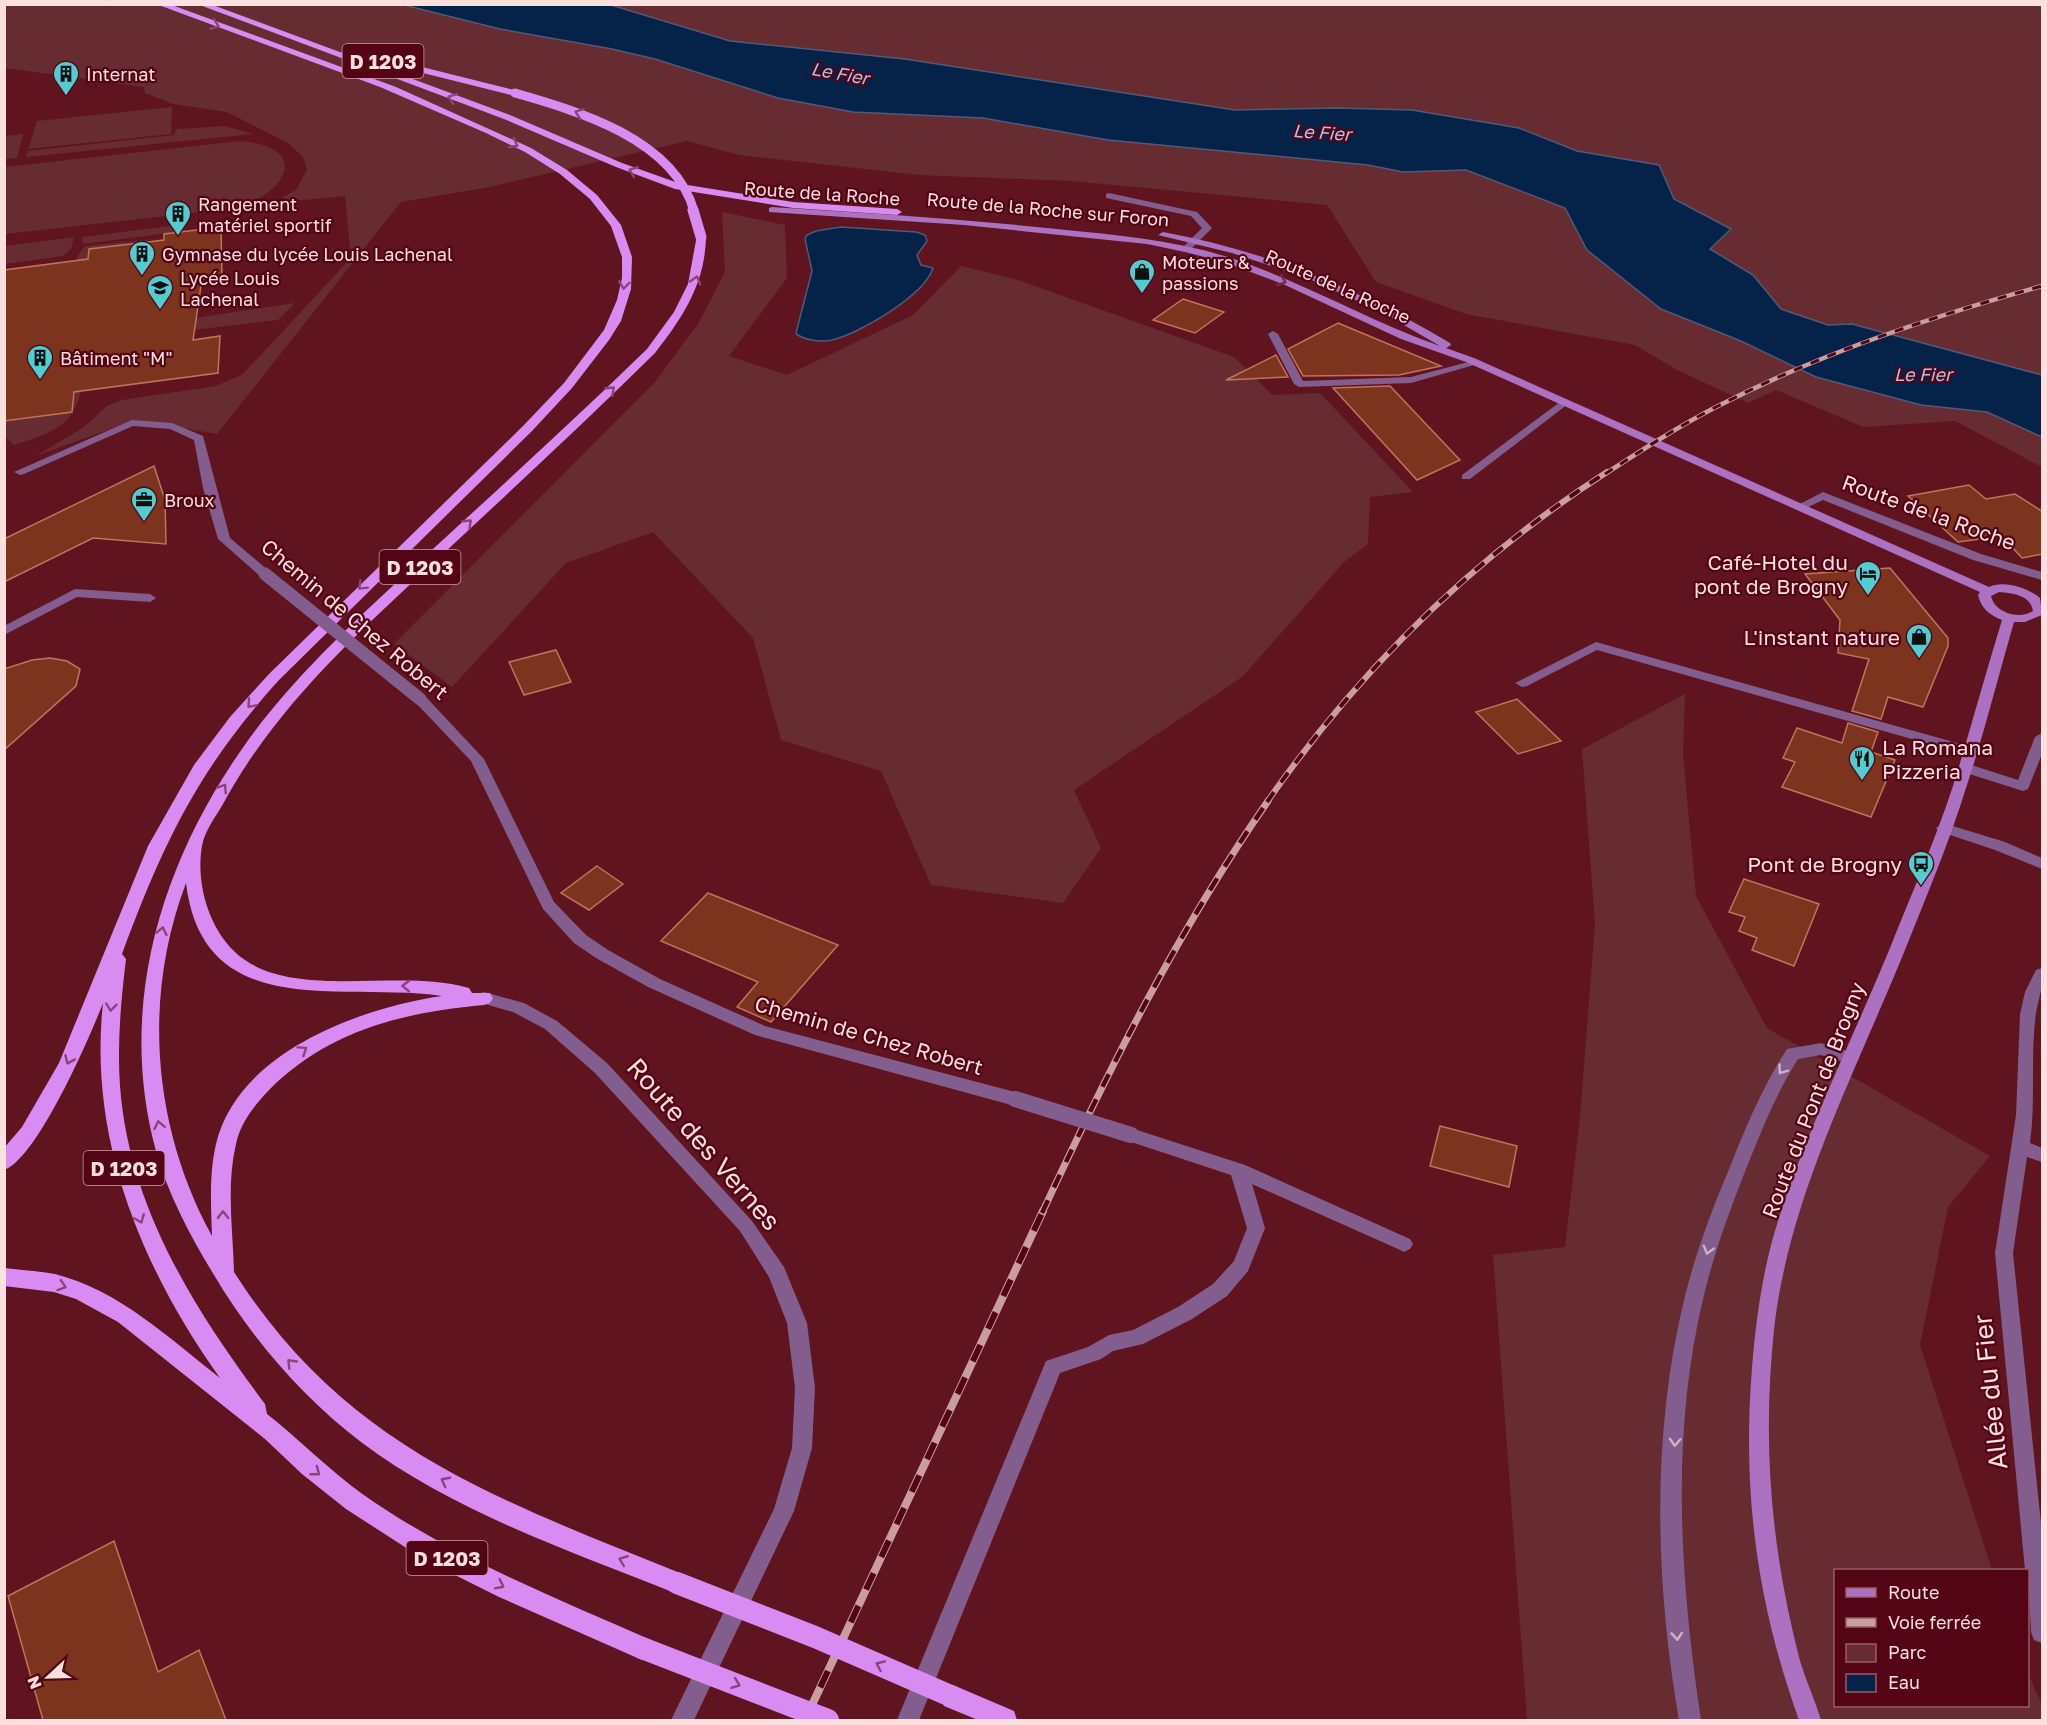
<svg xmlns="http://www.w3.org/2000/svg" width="2047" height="1725" viewBox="0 0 2047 1725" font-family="'Golos Text',sans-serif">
<rect width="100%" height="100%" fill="#5f141f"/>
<!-- green -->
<g fill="#672c31">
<path d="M101 4 109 7 123 4 2042 5V467L1955 421 1863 427 1776 390 1748 403 1677 370 1635 345 1466 314 1376 282 1327 205 1071 181 920 175 739 155 687 141 490 187 401 202 217 434 135 420 36 456 84 427 107 406 122 400 216 386 243 374 351 258 345 196 283 202V197L296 190 307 170 303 157 288 143 227 112 173 104 145 93 144 87 5 68 4 5Z"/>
<path d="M172 107 171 134 28 149 37 121Z"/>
<path d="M225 126 253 134 26 157 28 151 174 135 177 129Z"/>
<path d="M23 134 17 158 5 159V136Z"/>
<path d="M240 141C310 146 289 192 237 208L5 234V167Z"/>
<path d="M722 212 785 225 787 278 729 356 787 375 913 315 961 266 1018 280 1234 357 1272 395 1320 393 1413 492 1370 497 1368 544 1344 562 1242 677 1074 790 1101 848 1063 903 931 885 881 771 781 740 753 638 653 532 566 563 452 687 394 644 655 382 698 324 725 272Z"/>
<path d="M177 225 176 232 83 244V237Z"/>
<path d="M74 237 71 249 63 256 5 264V246Z"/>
<path d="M164 238 89 249 78 320C76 296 65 262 86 246Z"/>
<path d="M295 303 278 320 193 330 195 318Z"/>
<path d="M80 351 87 353C79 414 77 426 14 445L5 437 4 421 72 412Z"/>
<path d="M1685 694 1683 754 1696 896 1767 1028 1990 1156 1948 1207 1920 1345 1992 1570H1836V1706H2028V1673L2042 1705V1720H1527L1493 1255 1565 1247 1580 1117 1595 924 1582 749Z"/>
</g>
<!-- water -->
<g fill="#052249" stroke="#4f5b76" stroke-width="1.5">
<path d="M404 5H611L730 41 905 59 1235 110 1337 108 1412 110 1519 128 1577 151 1659 165 1674 199 1731 229 1710 249 1753 275 1781 309 1828 325 1852 324 2042 375V437L1987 412 1921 405 1816 377 1741 341 1661 309 1587 250 1565 208 1466 170 1403 172 1368 165 1108 140 983 118 853 112 778 98 655 59 612 49 500 29Z"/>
<path d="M841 227 916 232 925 235 927 241 917 255 921 265 933 268C925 295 859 334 832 340 820 342 807 341 796 334L797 329 812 271 805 239 807 235 816 231Z"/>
</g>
<!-- building -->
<g fill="#7d341f" stroke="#c2735b" stroke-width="1.5">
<path d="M221 227 222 277 202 279 193 340 220 336 218 373 74 392 72 412 4 421V270L88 259 89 249 164 240V234Z"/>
<path d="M1183 299 1224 312 1195 333 1153 320Z"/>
<path d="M1338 323 1441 366 1399 375 1303 376 1288 349Z"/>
<path d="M1276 355 1288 377 1226 380Z"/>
<path d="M1390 386 1460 460 1417 480 1333 388Z"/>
<path d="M154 466 165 500 166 544 93 538 4 582V539Z"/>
<path d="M1969 485 1986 499 2015 494 2043 512V554L2022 558 2002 536 1958 542 1908 496Z"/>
<path d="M1890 568 1948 638V646L1923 707 1888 697 1881 719 1852 711 1869 659 1838 653 1840 620 1805 574Z"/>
<path d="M556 650 571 682 524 695 509 662Z"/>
<path d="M50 658 67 661 80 669 76 686 4 750V669L32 660Z"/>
<path d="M1517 699 1561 741 1518 754 1476 712Z"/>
<path d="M1848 723 1878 732 1871 752 1895 760 1871 817 1782 787 1795 762 1783 758 1797 728 1842 743Z"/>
<path d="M597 866 623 884 589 910 561 893Z"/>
<path d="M1744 879 1819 904 1794 966 1752 950 1757 938 1739 931 1745 917 1729 912Z"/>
<path d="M708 893 838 945 771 1022 737 1007 758 982 661 941Z"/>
<path d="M1440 1126 1517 1146 1509 1187 1430 1166Z"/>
<path d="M114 1541 158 1672 199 1650 226 1720H43L8 1596Z"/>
</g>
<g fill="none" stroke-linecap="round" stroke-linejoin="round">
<!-- service -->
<g fill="#825d8e" fill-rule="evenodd">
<path d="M1109 193 1197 212 1212 228 1189 251H1183V247L1202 228 1191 216 1106 198V194Z"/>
<path d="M1273 331 1278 334 1303 381 1411 377 1476 360 1481 363 1411 383 1299 387 1294 384 1268 334Z"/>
<path d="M1564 399 1568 400V404L1470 479H1462V475Z"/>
<path d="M1596 642 1975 748 1977 751 1975 754H1965L1597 650 1527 686 1522 687 1515 683Z"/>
</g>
<!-- minor -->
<g fill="#825d8e" fill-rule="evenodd">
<path d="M132 420 172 423 203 436 230 538 269 571V577H261L218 539 203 488 194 440 170 429 133 426 24 474 20 475 14 472Z"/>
<path d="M1823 492 1981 554 2042 572V580L1973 560 1823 500 1802 510 1796 506Z"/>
<path d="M75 589 150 594 156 598 150 602 77 597 4 635V626Z"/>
<path d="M420 695 425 696 484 759 554 902 586 935 608 950 660 979 765 1026 1015 1092 1021 1094 1024 1099 1021 1104 1015 1106 755 1035 648 987 596 958 574 943 543 909 471 761 415 702 413 699 415 696Z"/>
<path d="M2042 733V754L2028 789 2023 791 1960 771 1958 768 1965 763 2018 780 2035 737Z"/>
<path d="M1943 823 2005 842 2042 858V869L1995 850 1938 831 1936 828Z"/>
<path d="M2042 968C2044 984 2039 997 2036 1013 2030 1056 2036 1100 2030 1143L2042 1148V1162L2027 1157 2013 1253 2042 1533V1643L2034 1640 2031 1632 2028 1570H2025L1995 1253 2016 1115 2020 1014 2025 992 2036 970Z"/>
<path d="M484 992 524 1003 557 1021 607 1063 752 1221 784 1267 807 1323 815 1388 812 1448 794 1511 694 1720H671L774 1509 792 1448 795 1388 787 1323 769 1277 740 1231 595 1073 545 1029 513 1012 478 1002 476 998 478 994Z"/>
<path d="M1821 1043 1857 1054 1859 1058 1857 1062 1851 1064 1821 1055 1798 1059C1775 1095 1760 1135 1744 1174 1729 1213 1714 1253 1704 1295 1670 1434 1680 1580 1701 1720H1679C1655 1582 1651 1433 1685 1296 1696 1252 1712 1209 1730 1167 1746 1126 1763 1086 1787 1049Z"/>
<path d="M1131 1128 1245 1165 1410 1239 1413 1244 1410 1249 1404 1252 1398 1249 1252 1184 1265 1228 1248 1271 1227 1296 1192 1319 1143 1344 1113 1351 1101 1359 1060 1373 919 1720H897L1046 1361 1088 1347 1109 1335 1133 1330 1178 1307 1213 1284 1234 1261 1247 1228 1231 1175 1125 1140 1122 1135 1125 1130Z"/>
</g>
<!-- secondary -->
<path fill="#ac71c1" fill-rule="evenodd" d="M772 207C867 213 962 219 1057 229 1116 235 1175 240 1231 258 1303 282 1369 321 1440 346L1378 310 1307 278 1232 253 1158 235 1163 232C1266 251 1360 289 1450 343L1451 345 1446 348 1474 358 1989 587C2004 580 2028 588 2040 598L2042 615 2025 622H2014C1998 677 1984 734 1966 788 1949 843 1926 897 1905 950 1856 1071 1788 1199 1774 1330 1762 1443 1771 1550 1800 1661 1806 1681 1815 1700 1821 1720H1799C1757 1603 1742 1493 1752 1368 1756 1318 1763 1268 1778 1221 1808 1127 1853 1038 1890 948 1911 895 1935 841 1953 786 1970 731 1985 675 2002 620 1989 615 1981 608 1978 595L1980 592 1466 362 1401 339 1285 285 1224 262 1185 252 1147 244 964 225 769 212V208ZM1999 592C2012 593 2031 595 2033 611 2019 620 1995 613 1991 596Z"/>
<!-- trunk -->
<g fill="#d88cf2" fill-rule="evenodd">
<path d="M156 4H169L396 87 531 148 567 170 597 195 621 225 632 257 631 289 621 321 609 340 572 388 532 431 279 680C199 768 163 843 122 954L126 959C121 1001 117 1043 120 1086 129 1207 194 1309 265 1404L267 1414C299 1439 328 1469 361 1493 450 1556 551 1596 651 1640L654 1648 651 1656 642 1660 499 1597 425 1560 346 1509 302 1474 265 1439 118 1322 76 1299 54 1292 4 1286V1268C21 1270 39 1271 55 1274 119 1290 170 1339 220 1378 142 1269 88 1139 103 1003 90 1037 37 1159 4 1170V1148L22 1127 59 1063 148 846 194 765 230 717 269 674 523 426 564 383 604 330 617 300 622 278V257L611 226 590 199 560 174 525 152 486 133 380 87Z"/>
<path d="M197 4H210L510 115 622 163 681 184 793 202 897 209 902 212 897 215 793 208 675 189 616 167 504 119Z"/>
<path d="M362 52 518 91 520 93 515 96 359 57 358 55Z"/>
<path d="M697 235 706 237C705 284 683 317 655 353 581 426 505 496 429 567 352 638 273 711 223 804 216 816 204 832 202 846 195 886 211 937 245 960 301 999 403 968 469 988L472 993H490L493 998 490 1003 484 1005C406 1012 334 1029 275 1084 258 1101 241 1120 236 1144 226 1186 233 1230 234 1272 347 1450 501 1500 685 1575L689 1583 685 1591 677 1594C570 1551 454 1512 361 1442 302 1397 252 1339 214 1275 191 1237 168 1195 156 1151 116 1005 162 859 249 739 298 672 360 616 421 560 497 490 573 421 647 349L674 312 688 284ZM186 883C203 1025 345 981 442 996 360 1008 238 1052 216 1144 209 1174 211 1205 212 1236 153 1128 142 999 186 883Z"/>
<path d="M953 1685 1014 1711 1017 1720H978L944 1706 941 1697 944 1688Z"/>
</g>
<defs>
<path id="rail-far3" d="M1605 474C1642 450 1679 426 1718 406 1821 353 1931 317 2042 286"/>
<path id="rail-far2" d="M1267 802C1359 670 1472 559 1607 472"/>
<path id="rail-far1" d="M1042 1213C1109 1069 1177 932 1268 801"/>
<path id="rail" d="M805 1720 1043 1211"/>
</defs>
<!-- rail-far3 casing -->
<use href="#rail-far3" stroke="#ca9ea1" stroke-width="4.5"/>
<!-- rail-far2 casing -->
<use href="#rail-far2" stroke="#ca9ea1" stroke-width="6"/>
<!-- rail-far1 casing -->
<use href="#rail-far1" stroke="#ca9ea1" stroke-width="7"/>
<!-- rail casing -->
<use href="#rail" stroke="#ca9ea1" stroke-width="8"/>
<!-- rail-far3 -->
<use href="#rail-far3" stroke="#530516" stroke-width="3" stroke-dasharray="9" stroke-linecap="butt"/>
<!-- rail-far2 -->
<use href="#rail-far2" stroke="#530516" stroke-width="4" stroke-dasharray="12" stroke-linecap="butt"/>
<!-- rail-far1 -->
<use href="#rail-far1" stroke="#530516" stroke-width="4.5" stroke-dasharray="14" stroke-linecap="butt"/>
<!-- rail -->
<use href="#rail" stroke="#530516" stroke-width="6" stroke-dasharray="18" stroke-linecap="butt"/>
<!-- minor-bridge-far1 -->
<path stroke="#825d8e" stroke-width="13" d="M265 574 420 699"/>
<!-- minor-bridge -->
<path stroke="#825d8e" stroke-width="16" d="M1015 1099 1131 1135"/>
<!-- trunk-bridge-far2 -->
<path stroke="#d88cf2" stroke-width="9" d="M515 93C578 111 674 139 694 211"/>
<!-- trunk-bridge-far1 -->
<path stroke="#d88cf2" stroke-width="11" d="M693 210 701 237"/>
<!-- trunk-bridge -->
<g stroke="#d88cf2" stroke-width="22">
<path d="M677 1583 815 1637 953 1697"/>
<path d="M642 1648 828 1720"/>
</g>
</g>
<!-- one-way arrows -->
<defs><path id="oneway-chevron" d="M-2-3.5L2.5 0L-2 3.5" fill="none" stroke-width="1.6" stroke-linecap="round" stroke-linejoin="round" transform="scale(1.5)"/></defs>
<g stroke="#8f4279">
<use href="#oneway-chevron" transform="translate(215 25) rotate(20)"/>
<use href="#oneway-chevron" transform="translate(452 98) rotate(-160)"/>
<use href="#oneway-chevron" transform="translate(579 113) rotate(-160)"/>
<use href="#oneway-chevron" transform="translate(514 144) rotate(28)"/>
<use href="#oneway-chevron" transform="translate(633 171) rotate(-158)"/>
<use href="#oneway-chevron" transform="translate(696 280) rotate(-74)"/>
<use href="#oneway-chevron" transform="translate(624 285) rotate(98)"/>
<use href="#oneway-chevron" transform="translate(611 390) rotate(-43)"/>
<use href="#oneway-chevron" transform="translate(468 523) rotate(-43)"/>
<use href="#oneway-chevron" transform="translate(362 586) rotate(135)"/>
<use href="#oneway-chevron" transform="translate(251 704) rotate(131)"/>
<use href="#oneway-chevron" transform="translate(223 788) rotate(-57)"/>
<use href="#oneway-chevron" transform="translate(162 931) rotate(-78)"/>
<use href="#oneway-chevron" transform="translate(406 986) rotate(-179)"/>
<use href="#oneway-chevron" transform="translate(111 1007) rotate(96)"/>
<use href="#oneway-chevron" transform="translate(303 1050) rotate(-34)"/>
<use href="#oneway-chevron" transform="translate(69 1060) rotate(114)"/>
<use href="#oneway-chevron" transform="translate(159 1125) rotate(-101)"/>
<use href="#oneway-chevron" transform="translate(223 1215) rotate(-91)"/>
<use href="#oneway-chevron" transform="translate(140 1219) rotate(68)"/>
<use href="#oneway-chevron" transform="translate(62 1286) rotate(18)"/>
<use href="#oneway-chevron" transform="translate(291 1363) rotate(-134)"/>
<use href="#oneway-chevron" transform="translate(316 1472) rotate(38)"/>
<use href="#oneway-chevron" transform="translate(445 1481) rotate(-152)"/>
<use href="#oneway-chevron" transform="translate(623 1560) rotate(-158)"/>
<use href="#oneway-chevron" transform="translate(500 1585) rotate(27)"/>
<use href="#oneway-chevron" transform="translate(880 1665) rotate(-156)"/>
<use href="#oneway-chevron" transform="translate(736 1684) rotate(21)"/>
</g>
<use stroke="#722b52" href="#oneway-chevron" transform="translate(1282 281) rotate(21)"/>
<g stroke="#d1b2c3">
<use href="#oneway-chevron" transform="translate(1782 1070) rotate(125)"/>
<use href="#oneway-chevron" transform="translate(1708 1250) rotate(106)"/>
<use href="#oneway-chevron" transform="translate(1675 1442) rotate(93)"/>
<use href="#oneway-chevron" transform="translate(1677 1636) rotate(86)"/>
</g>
<!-- icons -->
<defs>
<symbol id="building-pin" viewBox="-11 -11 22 30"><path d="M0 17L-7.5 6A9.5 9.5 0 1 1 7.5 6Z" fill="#52cdcf" stroke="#530516"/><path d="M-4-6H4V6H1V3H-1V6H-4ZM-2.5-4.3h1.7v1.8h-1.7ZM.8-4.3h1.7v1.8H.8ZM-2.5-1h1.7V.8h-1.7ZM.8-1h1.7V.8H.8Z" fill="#111"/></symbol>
<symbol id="shop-pin" viewBox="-11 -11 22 30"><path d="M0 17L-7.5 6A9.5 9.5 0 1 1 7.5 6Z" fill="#52cdcf" stroke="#530516"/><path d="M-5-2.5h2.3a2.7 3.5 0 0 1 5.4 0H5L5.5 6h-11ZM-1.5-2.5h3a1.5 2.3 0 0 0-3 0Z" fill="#111"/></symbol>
<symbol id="school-pin" viewBox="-11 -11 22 30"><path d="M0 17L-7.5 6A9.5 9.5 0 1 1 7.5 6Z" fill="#52cdcf" stroke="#530516"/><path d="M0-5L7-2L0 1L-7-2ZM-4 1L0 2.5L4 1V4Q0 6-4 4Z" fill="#111"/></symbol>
<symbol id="office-pin" viewBox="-11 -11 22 30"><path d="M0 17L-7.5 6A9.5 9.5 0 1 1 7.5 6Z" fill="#52cdcf" stroke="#530516"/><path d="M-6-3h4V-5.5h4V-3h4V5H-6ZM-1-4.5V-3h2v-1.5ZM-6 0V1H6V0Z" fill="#111"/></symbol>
<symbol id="hotel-pin" viewBox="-11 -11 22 30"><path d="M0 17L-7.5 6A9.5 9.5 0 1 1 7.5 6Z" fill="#52cdcf" stroke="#530516"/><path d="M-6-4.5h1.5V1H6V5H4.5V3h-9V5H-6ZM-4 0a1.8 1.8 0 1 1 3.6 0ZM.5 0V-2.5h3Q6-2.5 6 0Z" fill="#111"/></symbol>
<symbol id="restaurant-pin" viewBox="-11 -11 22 30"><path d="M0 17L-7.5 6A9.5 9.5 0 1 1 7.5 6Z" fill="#52cdcf" stroke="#530516"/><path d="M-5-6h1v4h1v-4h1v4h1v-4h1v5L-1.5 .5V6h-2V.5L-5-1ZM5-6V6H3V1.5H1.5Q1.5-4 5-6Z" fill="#111"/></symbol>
<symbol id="bus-pin" viewBox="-11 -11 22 30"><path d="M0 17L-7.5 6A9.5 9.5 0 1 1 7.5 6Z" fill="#52cdcf" stroke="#530516"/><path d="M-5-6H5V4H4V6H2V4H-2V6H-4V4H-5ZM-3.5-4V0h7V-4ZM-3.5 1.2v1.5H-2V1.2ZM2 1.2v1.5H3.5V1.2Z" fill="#111"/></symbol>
</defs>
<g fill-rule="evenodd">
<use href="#building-pin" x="51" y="59" width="30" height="40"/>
<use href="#building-pin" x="163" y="199" width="30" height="40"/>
<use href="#building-pin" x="127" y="239" width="30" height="40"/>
<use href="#shop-pin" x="1127" y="257" width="30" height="40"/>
<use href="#school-pin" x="145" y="273" width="30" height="40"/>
<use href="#building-pin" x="25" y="343" width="30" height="40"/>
<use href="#office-pin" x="129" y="485" width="30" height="40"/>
<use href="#hotel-pin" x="1853" y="559" width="30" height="40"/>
<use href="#shop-pin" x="1904" y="622" width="30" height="40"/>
<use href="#restaurant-pin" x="1847" y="744" width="30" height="40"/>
<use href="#bus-pin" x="1906" y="849" width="30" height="40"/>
</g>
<g text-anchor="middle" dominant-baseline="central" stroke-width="4.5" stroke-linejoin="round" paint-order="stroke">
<!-- far-water labels -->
<g font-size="18" font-style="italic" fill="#a8c5ed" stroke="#530516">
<text transform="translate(840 73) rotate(10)">Le Fier</text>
<text transform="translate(1322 132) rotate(4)">Le Fier</text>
<text x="1923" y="374">Le Fier</text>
</g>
<!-- far-poi labels -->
<g font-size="18" fill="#fcdfdf" stroke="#530516" text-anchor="start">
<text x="86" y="74">Internat</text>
<text x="198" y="204">Rangement<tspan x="198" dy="21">matériel sportif</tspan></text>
<text x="162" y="254">Gymnase du lycée Louis Lachenal</text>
<text x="1162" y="262">Moteurs &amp;<tspan x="1162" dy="21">passions</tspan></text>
<text x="180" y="278">Lycée Louis<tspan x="180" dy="21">Lachenal</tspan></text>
<text x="60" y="358">Bâtiment "M"</text>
<text x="164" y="500">Broux</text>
</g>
<!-- far-street labels -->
<g font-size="18" fill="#fcdfdf" stroke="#530516">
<text transform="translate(822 193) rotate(4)">Route de la Roche</text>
<text transform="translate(1048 209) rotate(5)">Route de la Roche sur Foron</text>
<text transform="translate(1338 286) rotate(24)">Route de la Roche</text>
</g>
<!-- shield labels -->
<g fill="#530516" stroke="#c99ea3" stroke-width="1.5">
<rect x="342.5" y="44" width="81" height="34" rx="4.5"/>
<rect x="379.5" y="550" width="81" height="34" rx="4.5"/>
<rect x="83.5" y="1151" width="81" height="34" rx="4.5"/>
<rect x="406.5" y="1541" width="81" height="34" rx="4.5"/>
</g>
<g font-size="20" font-weight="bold" fill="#fcdfdf">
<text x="383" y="61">D 1203</text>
<text x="420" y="567">D 1203</text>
<text x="124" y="1168">D 1203</text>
<text x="447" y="1558">D 1203</text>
</g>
<!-- street labels -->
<g font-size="21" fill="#fcdfdf" stroke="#530516">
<text transform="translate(1929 512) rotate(20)">Route de la Roche</text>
<text transform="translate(355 619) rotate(40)">Chemin de Chez Robert</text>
<text transform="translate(869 1035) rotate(16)">Chemin de Chez Robert</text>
<text transform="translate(1813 1100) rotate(-69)">Route du Pont de Brogny</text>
</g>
<!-- poi labels -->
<g font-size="21" fill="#fcdfdf" stroke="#530516" text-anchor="end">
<text x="1848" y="562">Café-Hotel du<tspan x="1848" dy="24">pont de Brogny</tspan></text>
<text x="1900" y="637">L'instant nature</text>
<text x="1882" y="747" text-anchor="start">La Romana<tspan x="1882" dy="24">Pizzeria</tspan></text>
<text x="1902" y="864">Pont de Brogny</text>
</g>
<!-- near-street labels -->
<g font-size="26" fill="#fcdfdf" stroke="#530516">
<text transform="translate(704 1144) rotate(49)">Route des Vernes</text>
<text transform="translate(1990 1392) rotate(-96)">Allée du Fier</text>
</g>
</g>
<!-- border -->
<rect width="2047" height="1725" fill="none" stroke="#fcdfdf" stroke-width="12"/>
<!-- legend -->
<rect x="1834" y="1569" width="195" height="138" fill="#530516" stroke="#975c66" stroke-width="1.5"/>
<rect x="1846" y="1588" width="30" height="9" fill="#ac71c1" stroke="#975c66" stroke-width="1.5"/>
<text x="1888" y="1599" font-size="18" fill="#fcdfdf">Route</text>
<rect x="1846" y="1618" width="30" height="9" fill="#ca9ea1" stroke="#975c66" stroke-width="1.5"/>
<text x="1888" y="1629" font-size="18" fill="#fcdfdf">Voie ferrée</text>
<rect x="1846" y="1644" width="30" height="18" fill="#672c31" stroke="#975c66" stroke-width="1.5"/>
<text x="1888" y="1659" font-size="18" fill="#fcdfdf">Parc</text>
<rect x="1846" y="1674" width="30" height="18" fill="#052249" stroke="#975c66" stroke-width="1.5"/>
<text x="1888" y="1689" font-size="18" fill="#fcdfdf">Eau</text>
<!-- north arrow -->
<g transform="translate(48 1677) rotate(248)" stroke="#530516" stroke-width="4.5" paint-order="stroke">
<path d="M0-4.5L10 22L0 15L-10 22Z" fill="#fcdfdf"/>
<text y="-9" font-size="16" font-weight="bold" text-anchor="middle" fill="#fcdfdf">N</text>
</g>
</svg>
